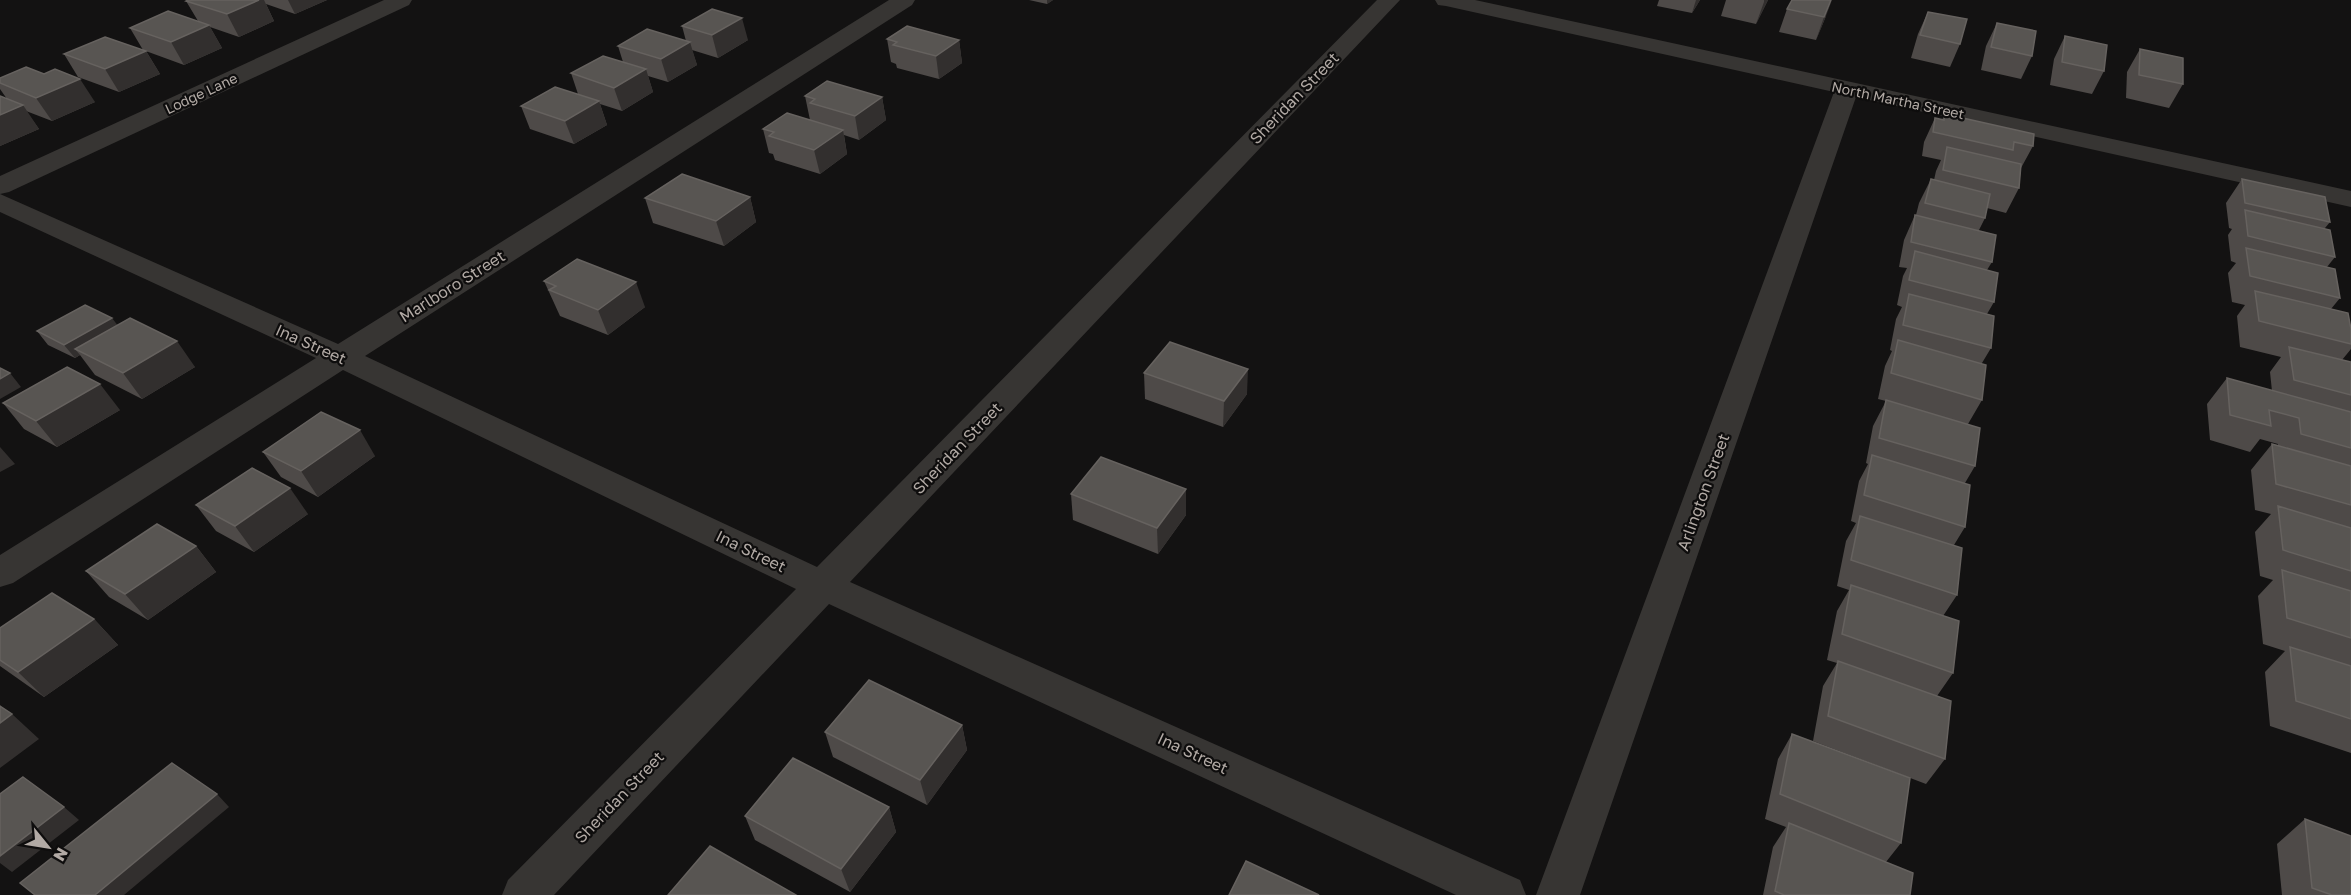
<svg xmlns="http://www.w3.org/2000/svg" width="2351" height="895" viewBox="0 0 2351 895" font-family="'Golos Text',sans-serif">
<rect width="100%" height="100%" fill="#131212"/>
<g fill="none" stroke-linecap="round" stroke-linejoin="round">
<!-- minor -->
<g fill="#373533" fill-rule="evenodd">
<path d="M384 0H412L409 5 9 192 0 194V176Z"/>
<path d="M889 0H915L912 5 365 356 817 567 1377 0H1400L850 582 1520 880 1526 895H1456L829 604 554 895H502L508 880 796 589 343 370 13 583 0 587V555L316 358 0 212V194L338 344Z"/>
<path d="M1435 0H1475L2351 191V207L1856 97 1580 895H1536L1834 92 1446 6 1438 5Z"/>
</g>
</g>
<!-- wall -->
<g fill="#4e4a48">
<path d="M188 0H327L295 14 266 4 274 21 239 37 210 27 222 48 184 65 143 50 130 28 198 21 186 1Z"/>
<path d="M1029 0H1053L1047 4Z"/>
<path d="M1659 0H1700L1692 13 1657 6Z"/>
<path d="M1726 0H1768L1756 24 1721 16Z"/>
<path d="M1787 9 1826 16 1816 40 1779 32Z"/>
<path d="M1928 12 1960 44 1950 67 1911 58 1918 34Z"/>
<path d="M1997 23 2032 56 2021 79 1981 70 1986 46Z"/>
<path d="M682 26 748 40 718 58 692 50 697 65 668 82 648 76 653 92 622 111 600 104 607 125 574 144 530 129 521 106 578 94 571 73 623 62 618 46 686 41Z"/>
<path d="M2065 36 2104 71 2092 94 2050 85 2054 59Z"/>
<path d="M887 39 959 40 962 63 939 79 897 68 896 64 891 62Z"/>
<path d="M2140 49 2183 84 2169 108 2126 98 2127 72Z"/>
<path d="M146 51 160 74 119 92 78 77 64 54Z"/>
<path d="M0 78 95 102 52 121 26 111 39 129 0 146V96L7 99 0 89Z"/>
<path d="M805 96 882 97 886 120 859 140 844 135 847 154 820 174 775 160 773 154 769 153 763 129 810 120Z"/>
<path d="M1945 114 2033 146 2021 168 2019 188 2006 213 1987 208 1985 218 1979 230 1992 262 1987 270 1994 302 1987 314 1991 348 1982 363V400L1968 424 1975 466 1965 483V527L1954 545 1957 595 1943 616 1953 673 1937 696 1945 759 1926 784 1813 741 1823 686 1837 663 1827 660 1837 611 1849 590 1837 586 1846 541 1856 523 1851 521 1859 481 1868 464 1866 463 1873 426 1886 401 1878 399 1885 366 1892 351 1890 350 1896 319 1902 307 1897 305 1903 276 1907 268 1899 267 1904 240 1915 215H1916L1919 203 1931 179 1934 180 1936 171 1941 160 1922 156 1924 142 1935 118 1942 120Z"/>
<path d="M2242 179 2330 222 2325 228 2335 257 2327 267 2340 298 2331 309 2351 329V349L2342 360 2351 362V753L2270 726 2265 672 2285 651 2263 644 2258 596 2273 580 2260 576 2255 532 2271 514 2255 510 2251 470 2272 444 2278 446V444L2260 439 2250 452 2210 440 2207 404 2227 378 2272 391 2270 372 2281 357 2240 347 2237 316 2245 305 2232 302 2228 273 2236 263 2231 261 2228 235 2232 229 2229 228 2226 203Z"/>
<path d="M750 197 756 222 724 246 653 223 645 198Z"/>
<path d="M544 281 645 307 608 335 560 316Z"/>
<path d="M118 325 195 367 142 399 95 375 80 355 75 358 48 345 37 331Z"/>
<path d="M1144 373 1247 394 1223 427 1145 399Z"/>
<path d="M3 403 120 410 57 447 24 429Z"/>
<path d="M263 452 375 456 318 497 281 477Z"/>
<path d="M1186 489V515L1158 554 1073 520 1071 494Z"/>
<path d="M196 505 308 514 254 552 216 531Z"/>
<path d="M196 546 216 572 148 620 109 597 86 571Z"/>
<path d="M94 619 118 645 44 697 0 666V628Z"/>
<path d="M962 725 967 750 927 805 833 757 825 732Z"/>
<path d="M1792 734 1901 843 1886 862 1910 895H1763L1773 847 1786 827 1765 819 1778 759Z"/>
<path d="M889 807 896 832 850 892 755 840 745 816Z"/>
<path d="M2305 819 2351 895H2282L2277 844Z"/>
</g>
<!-- shaded-wall -->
<g fill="#322f2e">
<path d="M259 0H264L274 21 239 37 227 14Z"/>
<path d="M288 0H327L295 14Z"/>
<path d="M1047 0H1053L1047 4Z"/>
<path d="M1696 0H1700L1692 13Z"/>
<path d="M1764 0H1768L1756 24 1764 2Z"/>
<path d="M1832 0 1826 16 1816 40 1824 17Z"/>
<path d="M742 18 748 40 718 58 712 35Z"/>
<path d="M209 25 222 48 184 65 171 42Z"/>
<path d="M959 40 962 63 939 79 936 56Z"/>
<path d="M690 42 697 65 668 82 661 59Z"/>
<path d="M146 51 160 74 119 92 105 69Z"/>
<path d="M646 69 653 92 622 111 614 88Z"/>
<path d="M80 79 95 102 52 121 36 98Z"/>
<path d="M882 97 886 120 859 140 855 116Z"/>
<path d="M599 101 607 125 574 144 565 121Z"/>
<path d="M23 105 39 129 0 146V115Z"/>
<path d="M843 130 847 154 820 174 814 150Z"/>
<path d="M750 197 756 222 724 246 716 221Z"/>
<path d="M636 282 645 307 608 335 598 310Z"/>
<path d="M112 318 122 331 75 349 80 355 75 358 64 345Z"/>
<path d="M177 341 195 367 142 399 123 373Z"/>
<path d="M1248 369 1247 394 1223 427 1224 401Z"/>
<path d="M10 373 21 387 0 399V379Z"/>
<path d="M100 384 120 410 57 447 36 421Z"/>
<path d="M360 430 375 456 318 497 301 471Z"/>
<path d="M0 447 15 464 0 472Z"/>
<path d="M290 488 308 514 254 552 235 526Z"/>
<path d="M1186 489V515L1158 554 1157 528Z"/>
<path d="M196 546 216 572 148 620 125 594Z"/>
<path d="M94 619 118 645 44 697 18 672Z"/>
<path d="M12 714 39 739 0 768V723Z"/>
<path d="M962 725 967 750 927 805 920 780Z"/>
<path d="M217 794 229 807 124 895H95Z"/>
<path d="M64 807 79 820 12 872 0 863V856Z"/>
<path d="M889 807 896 832 850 892 841 869Z"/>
</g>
<!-- building -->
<g fill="#585552" stroke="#66625f" stroke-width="1.5">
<path d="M188 0H259L227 14 186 1Z"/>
<path d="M1792 0H1831L1824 17 1787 9Z"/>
<path d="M712 9 742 18 712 35 682 26Z"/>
<path d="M168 11 209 25 171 42 130 28Z"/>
<path d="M1928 12 1967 19 1960 44 1920 35Z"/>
<path d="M1997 23 2036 31 2032 56 1991 47Z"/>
<path d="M907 26 959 40 936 56 893 45 897 42 887 39Z"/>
<path d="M647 29 690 42 661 59 618 46Z"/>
<path d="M2065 36 2107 45 2104 71 2062 62Z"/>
<path d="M105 37 146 51 105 69 64 54Z"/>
<path d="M2140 49 2183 58V84L2139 75Z"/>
<path d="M603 56 646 69 614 88 571 73Z"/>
<path d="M26 67 44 74 55 69 80 79 36 98 0 83V78Z"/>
<path d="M827 81 882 97 855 116 810 103 815 99 805 96Z"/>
<path d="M555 87 599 101 565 121 521 106Z"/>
<path d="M0 96 23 105 0 115Z"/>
<path d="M787 113 843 130 814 150 769 136 774 132 763 129Z"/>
<path d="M1945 114 2034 134 2033 146 2014 142 2013 150 1933 132 1935 118 1944 120Z"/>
<path d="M1947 147 2021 164 2019 188 1943 170Z"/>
<path d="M682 174 750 197 716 221 645 198Z"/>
<path d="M1931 179 1990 194 1985 218 1925 203Z"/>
<path d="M2242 179 2325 197 2330 222 2245 203Z"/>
<path d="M2245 210 2330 230 2335 257 2248 236Z"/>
<path d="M1915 215 1996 235 1992 262 1911 242Z"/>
<path d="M2246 248 2335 269 2340 298 2250 276Z"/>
<path d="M1915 251 1998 273 1994 302 1909 280Z"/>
<path d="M577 259 636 282 598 310 549 290 556 286 544 281Z"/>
<path d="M2255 291 2348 313 2351 329V344L2259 321Z"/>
<path d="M1909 294 1994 316 1991 348 1903 325Z"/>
<path d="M85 305 112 318 64 345 37 331Z"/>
<path d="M130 318 177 341 123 373 75 349Z"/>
<path d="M1898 340 1986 365 1982 400 1891 373Z"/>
<path d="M1170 342 1248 369 1224 401 1144 373Z"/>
<path d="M2289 347 2351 362V395L2294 380Z"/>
<path d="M67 367 100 384 36 421 3 403Z"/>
<path d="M0 368 10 373 0 379Z"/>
<path d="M2227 378 2351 412V448L2301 434 2299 418 2269 410 2271 426 2230 415Z"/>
<path d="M1886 400 1980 428 1975 466 1879 438Z"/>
<path d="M321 412 360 430 301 471 263 452Z"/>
<path d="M2272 444 2351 466V505L2276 484Z"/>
<path d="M1872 455 1970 485 1965 527 1864 495Z"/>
<path d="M1101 457 1186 489 1157 528 1071 494Z"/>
<path d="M252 468 290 488 235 526 196 505Z"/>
<path d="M2278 506 2351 528V571L2283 550Z"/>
<path d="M1860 516 1962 548 1957 595 1851 560Z"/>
<path d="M157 524 196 546 125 594 86 571Z"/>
<path d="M2282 570 2351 591V638L2287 618Z"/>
<path d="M1851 585 1959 621 1953 673 1842 634Z"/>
<path d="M52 593 94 619 18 672 0 660V628Z"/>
<path d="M2290 647 2351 666V719L2296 701Z"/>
<path d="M1838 661 1951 701 1945 759 1828 716Z"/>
<path d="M869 680 962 725 920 780 825 732Z"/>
<path d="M0 706 12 714 0 723Z"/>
<path d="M1792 734 1910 778 1901 843 1780 794Z"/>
<path d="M793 758 889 807 841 869 745 816Z"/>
<path d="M172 763 217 794 95 895H35L20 883Z"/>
<path d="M23 777 64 807 0 856V794Z"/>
<path d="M2305 819 2351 836V895H2332L2312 888Z"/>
<path d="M1789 823 1913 873 1910 895H1784L1775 891Z"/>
<path d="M710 846 796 895H668Z"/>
<path d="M1246 861 1319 895H1229Z"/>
</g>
<g text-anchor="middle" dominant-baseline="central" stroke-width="4.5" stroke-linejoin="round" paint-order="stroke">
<!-- far-street labels -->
<g font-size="14" fill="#b2aaa5" stroke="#0e0d0d">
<text transform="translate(201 93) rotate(-25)">Lodge Lane</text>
<text transform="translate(1898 100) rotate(12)">North Martha Street</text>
</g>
<!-- street labels -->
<g font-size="16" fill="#b2aaa5" stroke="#0e0d0d">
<text transform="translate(1294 98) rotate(-46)">Sheridan Street</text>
<text transform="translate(452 286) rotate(-32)">Marlboro Street</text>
<text transform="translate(311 344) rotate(24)">Ina Street</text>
<text transform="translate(957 448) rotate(-46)">Sheridan Street</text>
<text transform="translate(1703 492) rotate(-70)">Arlington Street</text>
<text transform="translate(751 551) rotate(26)">Ina Street</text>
<text transform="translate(1193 753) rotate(25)">Ina Street</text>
<text transform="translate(619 797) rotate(-46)">Sheridan Street</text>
</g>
</g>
<!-- north arrow -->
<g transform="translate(48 847) rotate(120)" stroke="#0e0d0d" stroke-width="4.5" paint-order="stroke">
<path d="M0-4.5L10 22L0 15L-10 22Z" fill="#b2aaa5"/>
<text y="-9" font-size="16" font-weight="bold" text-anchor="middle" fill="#b2aaa5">N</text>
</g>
</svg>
